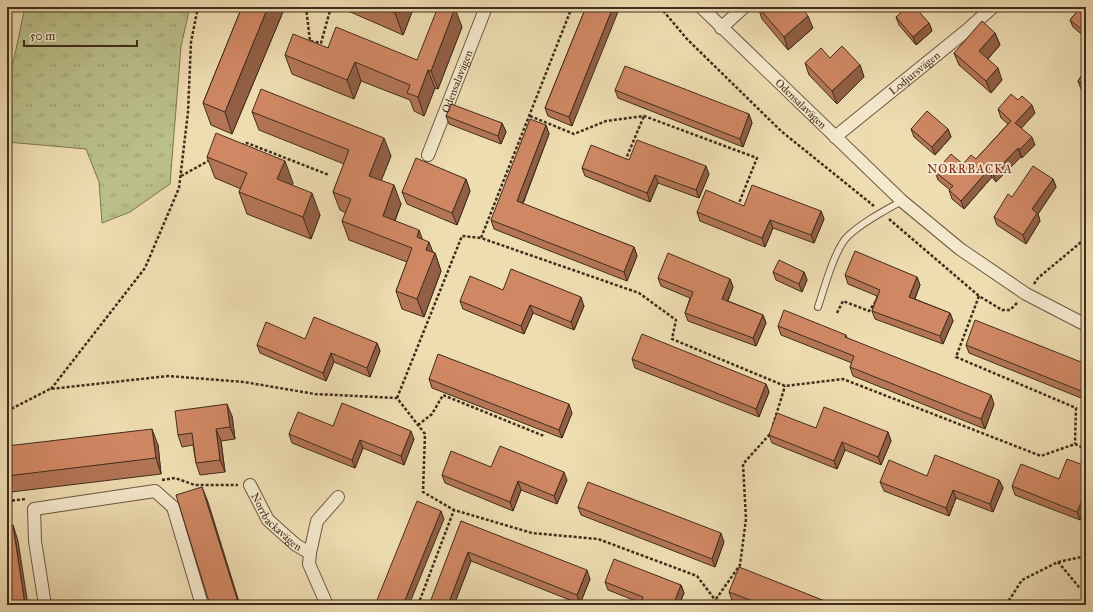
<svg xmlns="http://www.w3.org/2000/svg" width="1093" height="612" viewBox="0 0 1093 612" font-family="'IM FELL Great Primer',serif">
<defs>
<pattern id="park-tufts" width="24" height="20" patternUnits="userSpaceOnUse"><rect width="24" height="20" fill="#bbc08a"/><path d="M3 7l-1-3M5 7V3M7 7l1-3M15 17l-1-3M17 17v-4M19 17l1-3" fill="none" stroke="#999c70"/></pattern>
</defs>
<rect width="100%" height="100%" fill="#efddb2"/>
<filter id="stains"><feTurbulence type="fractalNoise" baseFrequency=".005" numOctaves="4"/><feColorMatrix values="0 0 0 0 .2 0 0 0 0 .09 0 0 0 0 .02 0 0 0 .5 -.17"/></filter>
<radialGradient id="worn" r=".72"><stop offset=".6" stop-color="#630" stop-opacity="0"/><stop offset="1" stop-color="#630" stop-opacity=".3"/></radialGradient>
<!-- park -->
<path fill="url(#park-tufts)" stroke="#7e7653" d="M25 7H190L181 46 170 184 130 212 102 223 99 182 86 149 7 142V71L13 63Z"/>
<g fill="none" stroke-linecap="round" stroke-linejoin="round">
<defs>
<path id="service" d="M818 307C824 289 835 248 848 236 863 222 884 211 902 201"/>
<g id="minor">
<path id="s1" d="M701 7 902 201 960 249 1026 294 1086 325"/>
<path d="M721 28 744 7"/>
<path id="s2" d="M835 137 966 31 993 7"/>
<path id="s3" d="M428 155 486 7"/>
<path id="s4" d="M250 485 268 520 296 545 310 553"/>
<path d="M45 605 35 541 34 509 155 491 173 507 202 605"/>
<path d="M327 605 309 564 310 553 317 521 338 497"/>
</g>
</defs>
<!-- service casing -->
<use href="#service" stroke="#6c5942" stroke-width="8"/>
<!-- minor casing -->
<use href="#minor" stroke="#6c5942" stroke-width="14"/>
<!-- path -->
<g stroke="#402d1c" stroke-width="2.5" stroke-dasharray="3 2" stroke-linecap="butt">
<path d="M306 7 310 41 321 43 331 7"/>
<path d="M572 7 481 238 639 293 676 320 672 339 785 386 843 379 1041 456 1075 444 1086 449"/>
<path d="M660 7 687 39 781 131 874 206"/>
<path d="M530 116 574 134 606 121 644 116 757 158 739 203"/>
<path d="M241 145 247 143 329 175"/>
<path d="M625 161 644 116"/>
<path d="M181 176 210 160"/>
<path d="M889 219 979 296"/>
<path d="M1034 284 1038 278 1086 238"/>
<path d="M1017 303 1010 310H1002L979 296 956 357 1076 408 1075 444"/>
<path d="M837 313 843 301 869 311 876 301"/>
<path d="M51 389 145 268 179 188 188 112 191 42 198 7"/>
<path d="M397 398 462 236 481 238"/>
<path d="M7 411 50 389 168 376 244 382 315 394 397 398 425 434 423 492 454 510 532 533 598 539 697 576 719 605"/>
<path d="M418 425 432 414 443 395 544 436"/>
<path d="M773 425 785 386"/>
<path d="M162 480 175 478 195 485H238"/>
<path d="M7 501 26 499"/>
<path d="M1058 562 1079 587 1086 590"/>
<path d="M716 599 740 565 746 519 743 464 770 434"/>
<path d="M418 605 454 510"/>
<path d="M1006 605 1022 580 1058 562 1086 556"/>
</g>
<!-- service -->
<use href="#service" stroke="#f5e9cd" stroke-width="6"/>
<!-- minor -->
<use href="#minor" stroke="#f5e9cd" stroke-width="12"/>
</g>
<!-- wall -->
<g fill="#b37556" stroke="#402d1c">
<path d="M242 7H285L232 134 211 125 203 103Z"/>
<path d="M339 7H411L412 12 403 35Z"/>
<path d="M586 7 572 126 548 116 545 108Z"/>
<path d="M758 7 788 9 813 28 788 50 762 19Z"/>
<path d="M1070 7H1086V38L1073 27 1070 20 1077 12Z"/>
<path d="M896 17 929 23 932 31 916 45 899 25Z"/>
<path d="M462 27 438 89 435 88 424 116 414 111 410 100 361 81 354 99 292 74 285 55 328 48 417 60Z"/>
<path d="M995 33 1000 45 988 59 1002 80 991 93 959 65 954 53Z"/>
<path d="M830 58 860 65 864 77 837 104 809 75 805 63Z"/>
<path d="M1086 69V93L1081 89 1078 81Z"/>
<path d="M615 90 749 114 752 123 743 147 618 98Z"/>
<path d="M1018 100 1035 113 1021 128 1035 145 1022 158 1021 157 996 182 992 177 964 209 952 199 949 190H950L938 180 935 172 963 164 976 159 1008 124 1001 118 998 109Z"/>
<path d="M252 112 391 156 381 180 401 204 395 221 423 240 433 252 435 253 441 271 424 317 402 309 396 291 407 262 349 240 342 221 346 213 340 210 333 192 344 164 259 130Z"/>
<path d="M446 116 502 123 506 132 501 144 449 124Z"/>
<path d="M546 125 549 134 523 204 634 247 637 256 627 281 494 229 491 220Z"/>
<path d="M911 129H948L951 137 935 155 914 137Z"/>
<path d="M207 157 293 183 292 185 320 215 311 239 247 214 239 192 241 189 215 178Z"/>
<path d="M629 160 709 174 699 198 658 183 650 202 585 176 582 168Z"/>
<path d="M466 179 470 191 457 225 407 204 402 192Z"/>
<path d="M1053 179 1056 187 1038 214 1040 221 1026 244 997 225 994 217 1012 197Z"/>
<path d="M744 206 821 211 824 219 814 243 773 228 765 247 700 221 697 212Z"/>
<path d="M773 272H804L807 280 802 292 776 280Z"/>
<path d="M845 275 917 277 920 285 915 299 950 313 953 321 943 344 875 319 872 311 877 296 848 284Z"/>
<path d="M658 278 730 279 733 287 728 301 763 315 766 323 756 346 688 321 685 313 690 298 661 286Z"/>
<path d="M503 290 584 306 574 330 533 313 524 334 463 309 460 301Z"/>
<path d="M778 326 846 335 847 338 994 404 985 429 853 376 850 367 852 363 781 335Z"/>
<path d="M305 339 377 343 380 351 370 377 334 362 326 381 260 353 257 345Z"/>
<path d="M966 345 1086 364V400L969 353Z"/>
<path d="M632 359 766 384 769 392 759 417 635 368Z"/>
<path d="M429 379 572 413 562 438 432 388Z"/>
<path d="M232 416 235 439 221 441 225 472 200 475 196 463 193 445 182 447 178 435Z"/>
<path d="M333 426 414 439 404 465 363 448 355 468 292 443 289 434Z"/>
<path d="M816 428 888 432 891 441 881 465 845 450 837 469 772 443 769 435Z"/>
<path d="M158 445 161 474 11 492 7 480V446Z"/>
<path d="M1086 466V506L1080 520 1015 495 1012 486 1059 479Z"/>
<path d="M491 467 567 480 557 504 521 490 513 511 445 483 442 475Z"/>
<path d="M927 476 999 480 1003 488 993 512 956 498 949 516 884 491 880 482Z"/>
<path d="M578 507 724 542 715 567 581 515Z"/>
<path d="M461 521 590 579 580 604 471 561 454 605Z"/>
<path d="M1086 567V586L1085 585 1082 577Z"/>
<path d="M605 582 681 585 684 593 679 605H640L641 603 608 590Z"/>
<path d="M729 592 835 605H745L732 600Z"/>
</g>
<!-- shaded-wall -->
<g fill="#925f46" stroke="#402d1c">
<path d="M268 7H285L232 134 225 112Z"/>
<path d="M397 7H411L412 12 403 35 395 13Z"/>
<path d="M613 7H620L572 126 569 117Z"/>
<path d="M455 8 462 27 438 89 431 71Z"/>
<path d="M808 16 813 28 788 50 784 37Z"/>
<path d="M929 23 932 31 916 45 913 37Z"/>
<path d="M995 33 1000 45 983 64 979 51Z"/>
<path d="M355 62 361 81 354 99 347 80Z"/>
<path d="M860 65 864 77 837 104 832 91Z"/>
<path d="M998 68 1002 80 991 93 986 81Z"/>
<path d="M428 70 435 88 424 116 418 97Z"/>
<path d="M1032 105 1035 113 1018 132 1015 123Z"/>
<path d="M749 114 752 123 743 147 740 139Z"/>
<path d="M502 123 506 132 501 144 498 136Z"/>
<path d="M546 125 549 134 520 210 517 201Z"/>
<path d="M948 129 951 137 935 155 932 147Z"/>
<path d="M1032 137 1035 145 1022 158 1019 150Z"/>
<path d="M384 138 391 156 376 194 369 176Z"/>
<path d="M1018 148 1021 157 996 182 993 174Z"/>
<path d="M285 161 293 183 285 201 277 179Z"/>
<path d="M706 166 709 174 699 198 696 190Z"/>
<path d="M989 169 992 177 964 209 961 201Z"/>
<path d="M655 175 658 183 650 202 647 193Z"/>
<path d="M466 179 470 191 457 225 452 213Z"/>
<path d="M1053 179 1056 187 1038 214 1040 221 1026 244 1023 235 1032 209Z"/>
<path d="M394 185 401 204 389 235 383 216Z"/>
<path d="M312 193 320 215 311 239 303 217Z"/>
<path d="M821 211 824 219 814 243 811 235Z"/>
<path d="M770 220 773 228 765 247 762 238Z"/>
<path d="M419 230 426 249 417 237Z"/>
<path d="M429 242 434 255 435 253 441 271 424 317 417 299 426 250Z"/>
<path d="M634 247 637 256 627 281 624 272Z"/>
<path d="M804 272 807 280 802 292 799 284Z"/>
<path d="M917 277 920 285 912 305 909 297Z"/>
<path d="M730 279 733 287 725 307 722 299Z"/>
<path d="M581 297 584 306 574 330 571 322Z"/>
<path d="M530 305 533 313 524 334 521 326Z"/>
<path d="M950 313 953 321 943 344 940 336Z"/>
<path d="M763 315 766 323 756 346 753 338Z"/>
<path d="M377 343 380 351 370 377 367 368Z"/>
<path d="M331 353 334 362 326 381 323 373Z"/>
<path d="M766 384 769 392 759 417 756 409Z"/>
<path d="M991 395 994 404 985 429 981 419Z"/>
<path d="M227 404 232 416 235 439 230 427Z"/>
<path d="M569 404 572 413 562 438 559 430Z"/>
<path d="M152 429 158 445 161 474 156 458Z"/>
<path d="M216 429 221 441 225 472 220 460Z"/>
<path d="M411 431 414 439 404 465 401 456Z"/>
<path d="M888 432 891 441 881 465 878 457Z"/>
<path d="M360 440 363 448 355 468 352 460Z"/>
<path d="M842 442 845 450 837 469 834 461Z"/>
<path d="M564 472 567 480 557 504 554 496Z"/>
<path d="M999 480 1003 488 993 512 990 504Z"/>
<path d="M518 481 521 490 513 511 510 502Z"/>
<path d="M202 487 208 502 240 605H239Z"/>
<path d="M953 490 956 498 949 516 946 508Z"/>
<path d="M1085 494 1086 497V506L1080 520 1077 512Z"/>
<path d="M441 511 444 519 409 605H403Z"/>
<path d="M13 525 18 541 28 605H25Z"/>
<path d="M721 533 724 542 715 567 712 559Z"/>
<path d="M468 552 471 561 454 605H448Z"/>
<path d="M587 570 590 579 580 604 577 595Z"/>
<path d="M681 585 684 593 679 605H673Z"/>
</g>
<!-- building -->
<g fill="#d08864" stroke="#402d1c">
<path d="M242 7H268L225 112 203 103Z"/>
<path d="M381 7H397L395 13Z"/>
<path d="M438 7H452L455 8 431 71 428 70 418 97 407 93 410 85 355 62 347 80 285 55 293 34 328 48 336 27 417 60Z"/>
<path d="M586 7H613L569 117 545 108Z"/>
<path d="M758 7H786L788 9 790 7H801L808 16 784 37Z"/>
<path d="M907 7H915L929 23 913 37 896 17Z"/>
<path d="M1076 7H1086V33L1070 20 1079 9Z"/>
<path d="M982 21 995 33 979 51 998 68 986 81 954 53Z"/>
<path d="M842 46 860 65 832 91 805 63 821 48 830 58Z"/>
<path d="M625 66 749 114 740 139 615 90Z"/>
<path d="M1086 69V87L1078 81Z"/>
<path d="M261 89 384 138 369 176 394 185 383 216 419 230 417 237 429 242 426 250 435 253 417 299 396 291 412 248 342 221 351 199 333 192 349 150 252 112Z"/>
<path d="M1011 94 1018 100 1022 96 1032 105 1015 123 1032 137 1019 150 1018 148 993 174 989 169 961 201 949 190 953 186 935 172 951 154 963 164 971 155 976 159 1011 121 998 109Z"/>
<path d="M451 104 502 123 498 136 446 116Z"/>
<path d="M927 111 948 129 932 147 911 129Z"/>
<path d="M530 119 546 125 517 201 634 247 624 272 491 220Z"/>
<path d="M216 133 285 161 277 179 312 193 303 217 239 192 247 173 207 157Z"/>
<path d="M637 140 706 166 696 190 655 175 647 193 582 168 591 145 629 160Z"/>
<path d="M416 158 466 179 452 213 402 192Z"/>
<path d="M1033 166 1053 179 1032 209 1037 213 1023 235 994 217 1008 194 1012 197Z"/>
<path d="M752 185 821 211 811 235 770 220 762 238 697 212 706 190 744 206Z"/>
<path d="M855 251 917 277 909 297 950 313 940 336 872 311 880 290 845 275Z"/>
<path d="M668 253 730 279 722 299 763 315 753 338 685 313 693 292 658 278Z"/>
<path d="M779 260 804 272 799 284 773 272Z"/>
<path d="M511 269 581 297 571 322 530 305 521 326 460 301 470 276 503 290Z"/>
<path d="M784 310 846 335 845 337 991 395 981 419 850 367 854 356 778 326Z"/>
<path d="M314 317 377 343 367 368 331 353 323 373 257 345 266 322 305 339Z"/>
<path d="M975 320 1086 364V393L966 345Z"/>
<path d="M642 334 766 384 756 409 632 359Z"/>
<path d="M438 354 569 404 559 430 429 379Z"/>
<path d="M342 403 411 431 401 456 360 440 352 460 289 434 298 412 333 426Z"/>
<path d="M227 404 230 427 216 429 220 460 196 463 192 433 178 435 175 411Z"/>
<path d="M824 407 888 432 878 457 842 442 834 461 769 435 777 413 816 428Z"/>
<path d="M152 429 156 458 7 476V446Z"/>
<path d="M500 446 564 472 554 496 518 481 510 502 442 475 451 451 491 467Z"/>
<path d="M935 455 999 480 990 504 953 490 946 508 880 482 889 460 927 476Z"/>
<path d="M1067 459 1086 466V494H1085L1077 512 1012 486 1021 464 1059 479Z"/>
<path d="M588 482 721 533 712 559 578 507Z"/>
<path d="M202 487 239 605H210L176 495Z"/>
<path d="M417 501 441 511 403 605H375Z"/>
<path d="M461 521 587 570 577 595 468 552 448 605H429Z"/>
<path d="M13 525 25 605H7V526Z"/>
<path d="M614 559 681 585 673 605H640L643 597 605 582Z"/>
<path d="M739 567 835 605H763L729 592Z"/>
<path d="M1086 567V579L1082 577Z"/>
</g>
<g text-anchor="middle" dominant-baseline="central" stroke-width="4" stroke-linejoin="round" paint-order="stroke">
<!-- street labels -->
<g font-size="11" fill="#402d1c" stroke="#f5e9cd">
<text stroke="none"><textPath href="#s2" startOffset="102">Lodjursvägen</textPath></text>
<text stroke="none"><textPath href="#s3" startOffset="79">Odensalavägen</textPath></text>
<text stroke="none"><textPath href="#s1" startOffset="139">Odensalavägen</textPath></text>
<text stroke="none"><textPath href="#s4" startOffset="46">Norrbackavägen</textPath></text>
</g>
<!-- neighbourhood labels -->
<g font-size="12" letter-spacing="1" fill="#7a1f14" stroke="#f5e9cd">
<text x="970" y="169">NORRBACKA</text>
</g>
</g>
<!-- margin -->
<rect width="1093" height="612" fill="none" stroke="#efddb2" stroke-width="24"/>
<rect x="8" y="8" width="1077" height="596" fill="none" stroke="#402d1c" stroke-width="2"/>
<rect x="12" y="12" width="1069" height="588" fill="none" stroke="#402d1c"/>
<!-- scale -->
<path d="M24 40v6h113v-6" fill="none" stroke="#402d1c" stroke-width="2"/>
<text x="30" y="40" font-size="12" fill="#402d1c" stroke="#f5e9cd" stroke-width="3" paint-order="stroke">50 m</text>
<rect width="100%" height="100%" filter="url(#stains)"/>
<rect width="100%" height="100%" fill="url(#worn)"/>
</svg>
